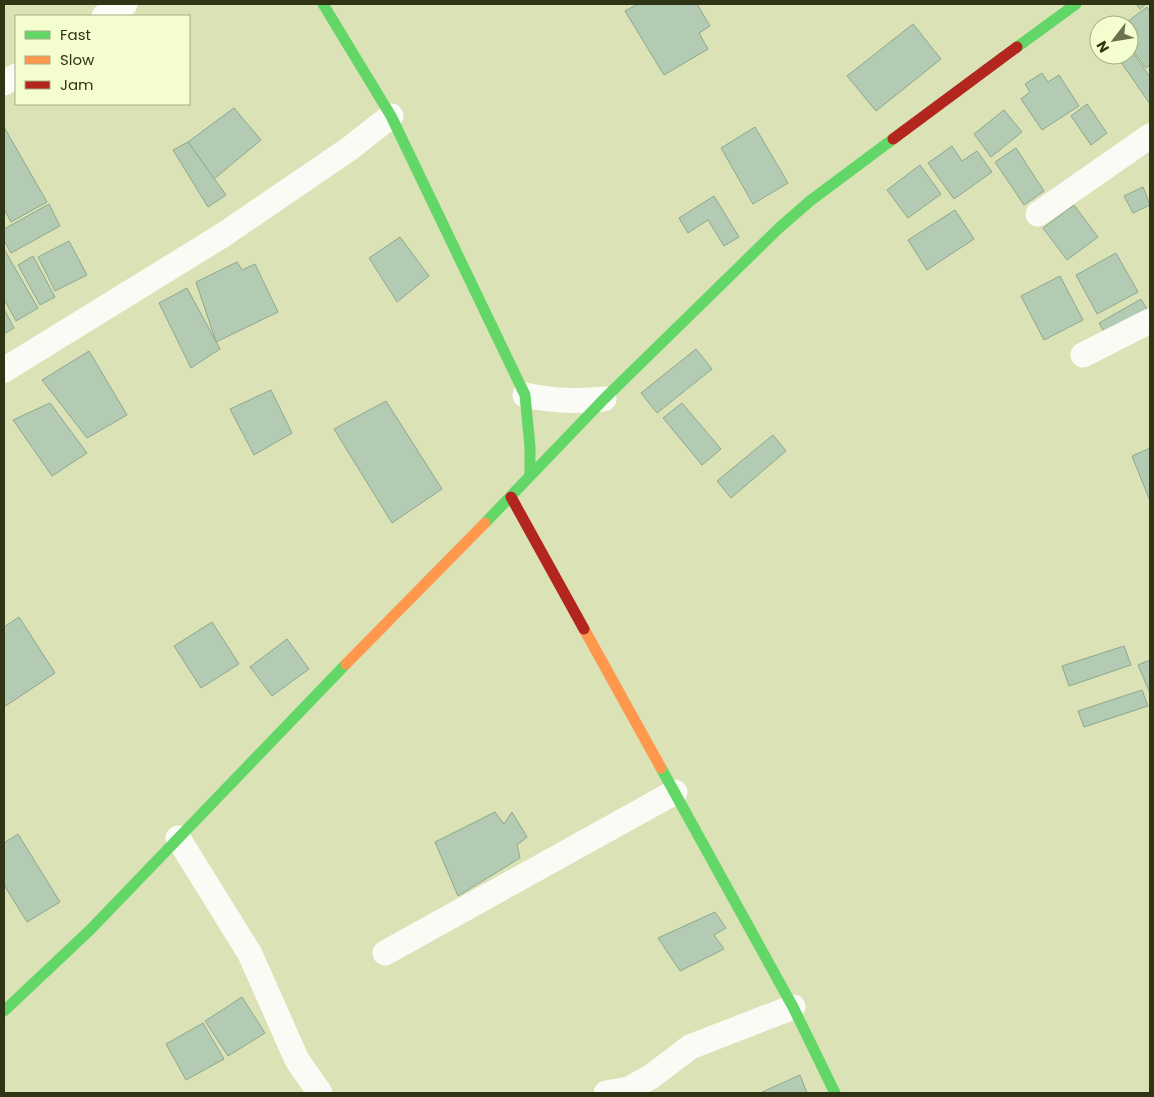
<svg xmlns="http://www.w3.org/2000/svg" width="1154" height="1097" viewBox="0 0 1154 1097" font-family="Poppins,sans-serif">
<rect width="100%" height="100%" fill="#dae2b6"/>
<!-- building -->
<g fill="#b3cbb2" stroke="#8ea790">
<path d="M638 4H697L710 26 699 33 708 49 664 75 625 11Z"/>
<path d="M1136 4H1146L1140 9Z"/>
<path d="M1147 7 1150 12V65L1146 68 1129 45V25H1123Z"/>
<path d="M913 24 941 59 876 111 847 76Z"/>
<path d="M1129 47 1150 77V104L1116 55H1129Z"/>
<path d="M1042 73 1048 82 1059 75 1079 106 1042 130 1021 99 1030 92 1025 84Z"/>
<path d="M1087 104 1107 133 1091 145 1071 116Z"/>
<path d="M234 108 261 140 214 179 188 142Z"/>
<path d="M1004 110 1022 132 991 157 974 134Z"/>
<path d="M4 127 47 202 11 222 4 209Z"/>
<path d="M755 127 788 183 753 204 721 148Z"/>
<path d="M188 142 226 195 208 207 173 150Z"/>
<path d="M952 146 962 161 977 151 992 172 954 199 928 163Z"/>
<path d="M1016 148 1044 191 1024 205 995 162Z"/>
<path d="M920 165 941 194 908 218 887 190Z"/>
<path d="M1143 187 1150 205 1133 213 1124 196Z"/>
<path d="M714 196 739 237 724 246 708 220 688 233 679 218Z"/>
<path d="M49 204 60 226 11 253 4 240V229Z"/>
<path d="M1074 205 1098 237 1067 260 1043 228Z"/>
<path d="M955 210 974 239 927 270 908 240Z"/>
<path d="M400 237 429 276 397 302 369 258Z"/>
<path d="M69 241 87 275 55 291 38 257Z"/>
<path d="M4 249 38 308 16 321 4 299Z"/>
<path d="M1116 253 1138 292 1097 314 1076 275Z"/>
<path d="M33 256 55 297 40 305 18 265Z"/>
<path d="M237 262 242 270 255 264 278 312 216 342 196 282Z"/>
<path d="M1060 276 1083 320 1044 340 1021 296Z"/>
<path d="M187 288 220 349 191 368 159 303Z"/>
<path d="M1141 299 1150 314 1109 340 1099 323Z"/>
<path d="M4 309 14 328 4 334Z"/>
<path d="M696 349 712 369 657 413 641 393Z"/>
<path d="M89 351 127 415 87 438 42 380Z"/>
<path d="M271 390 292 433 254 455 230 409Z"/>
<path d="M386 401 442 489 392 523 334 429Z"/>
<path d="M50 403 87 453 52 476 13 420Z"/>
<path d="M682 403 721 449 702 465 663 418Z"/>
<path d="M773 435 786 451 731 498 717 481Z"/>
<path d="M1150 448V501L1132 456Z"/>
<path d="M19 617 55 673 4 707V627Z"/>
<path d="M212 622 239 664 201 688 174 646Z"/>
<path d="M287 639 309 669 272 696 250 667Z"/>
<path d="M1124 646 1131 665 1069 686 1062 666Z"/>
<path d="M1150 660V693L1138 665Z"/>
<path d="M1142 690 1148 706 1084 727 1078 711Z"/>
<path d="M495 812 504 824 512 812 527 837 517 845 520 858 458 896 435 842Z"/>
<path d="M18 834 60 902 27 922 4 885V843Z"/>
<path d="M715 912 726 928 714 935 724 949 680 971 658 938Z"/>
<path d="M242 997 265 1033 228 1056 205 1021Z"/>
<path d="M203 1023 224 1059 186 1080 166 1044Z"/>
<path d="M800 1075 807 1093H760Z"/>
</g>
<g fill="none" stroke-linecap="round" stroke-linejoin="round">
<!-- street -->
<g stroke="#f9fbf4" stroke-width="25">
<path d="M104 16 125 4"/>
<path d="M4 83 16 76"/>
<path d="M1038 214 1150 136"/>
<path d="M1083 355 1150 321"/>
<path d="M4 370 223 235 349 149 391 116"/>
<path d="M525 395C552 401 576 402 604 399"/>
<path d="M178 838 250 954 297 1060 320 1093"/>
<path d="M385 953 675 792"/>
<path d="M606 1093 629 1089 652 1076 690 1047 793 1007"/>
</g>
<!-- fast -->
<g stroke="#63d668" stroke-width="11">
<path d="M323 4 391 116 525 395 530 447V475"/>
<path d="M1017 47 1076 4"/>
<path d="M485 523 604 399 779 228 810 201 893 139"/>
<path d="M661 768 793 1007 835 1093"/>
<path d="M4 1011 90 930 346 664"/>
</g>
<!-- slow -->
<g stroke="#ff974d" stroke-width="11">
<path d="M584 629 661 768"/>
<path d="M346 664 485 523"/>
</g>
<!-- jam -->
<g stroke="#b3261e" stroke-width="11">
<path d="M893 139 1017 47"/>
<path d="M511 497 584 629"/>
</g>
</g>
<!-- border -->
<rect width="1154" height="1097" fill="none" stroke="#2f3414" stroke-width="10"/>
<!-- legend -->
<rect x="15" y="15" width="175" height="90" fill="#f4fdce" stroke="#a5ad84"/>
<rect x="25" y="31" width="25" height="8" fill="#63d668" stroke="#a5ad84"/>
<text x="60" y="40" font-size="15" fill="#2f3414">Fast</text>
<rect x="25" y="56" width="25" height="8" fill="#ff974d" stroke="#a5ad84"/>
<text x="60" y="65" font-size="15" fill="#2f3414">Slow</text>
<rect x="25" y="81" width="25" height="8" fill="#b3261e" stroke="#a5ad84"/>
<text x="60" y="90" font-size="15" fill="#2f3414">Jam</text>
<!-- north arrow -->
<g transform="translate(1114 40) rotate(239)"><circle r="24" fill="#f4fdce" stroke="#a5ad84"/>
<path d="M0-4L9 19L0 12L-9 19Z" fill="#6b714d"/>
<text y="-8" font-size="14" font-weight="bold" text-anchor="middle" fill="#2f3414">N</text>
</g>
</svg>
